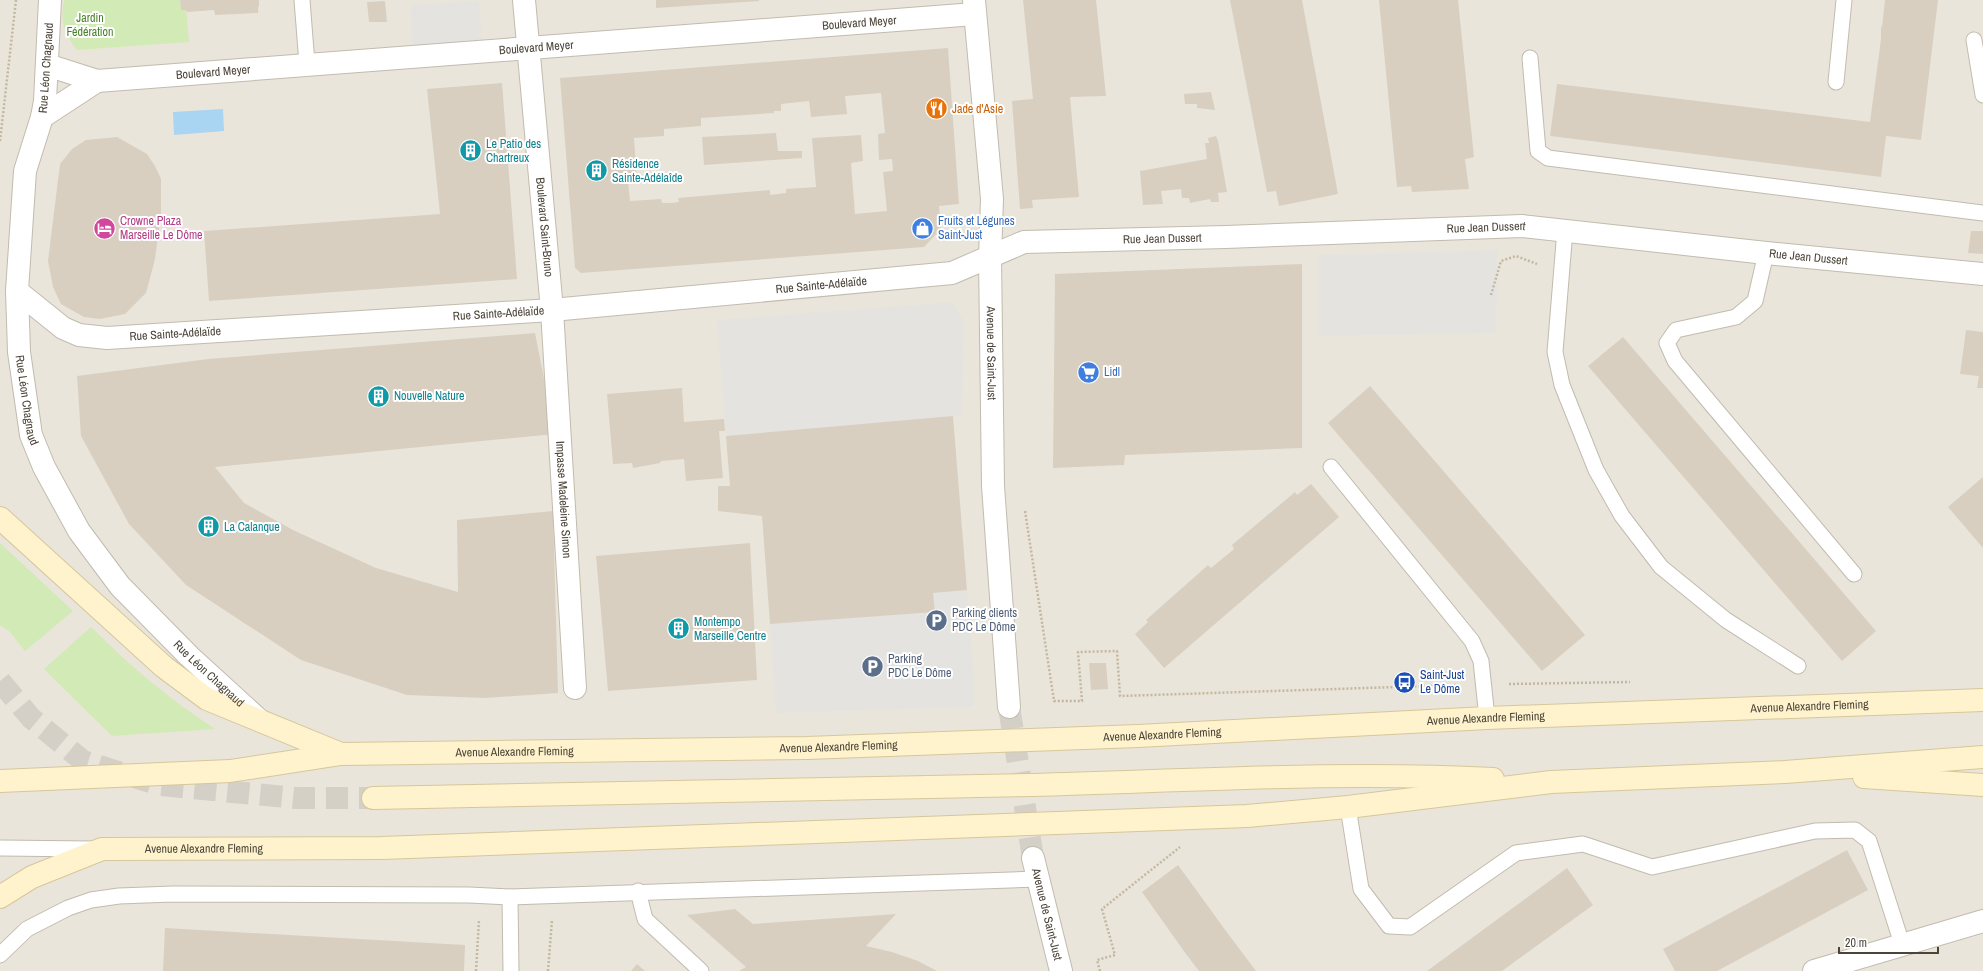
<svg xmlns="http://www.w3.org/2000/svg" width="1983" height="971" viewBox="0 0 1983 971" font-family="'Archivo Narrow',sans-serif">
<rect width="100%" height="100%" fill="#f6f3ec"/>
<!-- residential -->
<rect fill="#eae5da" x="0" y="0" width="1983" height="971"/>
<!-- green -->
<g fill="#d2eab5">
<path d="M64 0H180L181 10H186L189 42 77 50C64 32 60 23 64 0Z"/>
<path d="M0 543 73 611 25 651 9 631 0 625Z"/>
<path d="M91 627C130 666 169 699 215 729L112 736 44 669Z"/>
</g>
<!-- parking -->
<g fill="#e5e3e0">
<path d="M479 1 483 51 413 57 410 5Z"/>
<path d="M1498 250 1496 333 1319 336V255Z"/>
<path d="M952 302 964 322 962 416 726 436 717 320Z"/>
<path d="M967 590 974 677V707L776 713 770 624 934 612 933 593Z"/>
</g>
<!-- water -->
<path fill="#a9d4f2" d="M223 109 224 131 174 135 173 112Z"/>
<!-- building -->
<g fill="#d8cfc1" fill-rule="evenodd">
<path d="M180 0H259V7H258V13L215 15 214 10 187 12 186 10H181Z"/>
<path d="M656 0H759V1L656 8Z"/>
<path d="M1023 0H1096L1106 96 1070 97 1079 197 1032 200 1033 208 1020 209 1012 101 1033 99Z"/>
<path d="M1230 0H1302L1338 194 1279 206 1276 191 1267 192Z"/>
<path d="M1379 0H1458L1474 157 1465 159 1469 189 1412 192 1411 186 1397 187Z"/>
<path d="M1885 0H1938L1921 140 1886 136 1881 177 1550 136 1557 84 1870 122 1881 39V26L1882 27Z"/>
<path d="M385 1 387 22H369L367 2Z"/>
<path d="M948 48 959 204 939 206 941 229 924 247 581 273 575 268 560 78ZM881 93 885 133 878 134 879 160 892 159 893 171 883 172 887 211 855 214 851 163 863 161 861 135 812 138 816 187 786 189V193L770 195V190L678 198 679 202 670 203H662L661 199 630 201 628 181H637L634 138 664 136V129L701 126V118L774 113V111H781V104L809 101 811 117 847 114 845 96Z"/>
<path d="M502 83 517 279 209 301 204 231 440 214 427 89Z"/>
<path d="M1211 92 1215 110 1197 108V104H1185L1184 94Z"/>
<path d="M776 133 778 151H802V158L704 165 702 137Z"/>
<path d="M1216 136 1218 141 1227 192 1218 193 1219 202H1211L1210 199 1190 203 1189 198H1182L1181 189 1161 191 1163 204 1143 205 1140 171 1207 159 1205 143H1209L1208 138Z"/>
<path d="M117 137 147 154 155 166 161 179V213L155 259 146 293 125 314 100 319 84 317 61 304 53 287 48 261 60 164 72 149 86 140Z"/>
<path d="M1971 231H1983V254L1968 253Z"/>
<path d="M1302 264V448L1125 455 1124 465 1053 468 1055 274Z"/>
<path d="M1966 330 1983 332V388H1977L1979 376 1960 374Z"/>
<path d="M535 333 555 434 215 467 244 503 293 530 376 568 458 592 457 520 553 511 558 693 485 698 407 695 301 660 186 585 129 524 81 436 77 376 208 359Z"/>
<path d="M1623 337 1876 631 1842 661 1588 366Z"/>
<path d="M1370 386 1585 635 1542 671 1328 423Z"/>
<path d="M682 388 684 422 724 419 725 431H719L723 478 686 481 684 459 661 461 660 463 633 468 632 463 613 464 607 394Z"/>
<path d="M953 416 967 590 933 593 935 612 770 624 762 516 718 511V486H730L726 436Z"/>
<path d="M1983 477V548L1948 507Z"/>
<path d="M1311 484 1339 517 1164 668 1135 634 1148 622 1146 620 1208 565 1211 568 1234 549 1232 545 1295 492 1297 495Z"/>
<path d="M750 543 757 680 608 691 596 556Z"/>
<path d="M1089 663H1106L1108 689 1091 690Z"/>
<path d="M1847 850 1868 890 1717 971H1675L1663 949Z"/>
<path d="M1178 865 1223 927 1256 971H1199L1186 954 1142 892Z"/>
<path d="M1567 868 1593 905 1502 971H1427Z"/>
<path d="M735 909 753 924 896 914 866 946 892 952 918 961 937 971H739L746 967 687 915Z"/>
<path d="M165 928 465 945 464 971H163Z"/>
<path d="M637 964 645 971H631Z"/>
</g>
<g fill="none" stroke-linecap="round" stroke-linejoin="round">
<!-- tertiary-tunnel -->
<path stroke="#d4d0c8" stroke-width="22" stroke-dasharray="22 11" stroke-linecap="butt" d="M1009 707 1033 858"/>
<!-- secondary-tunnel -->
<path stroke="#d4d0c8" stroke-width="22" stroke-dasharray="22 11" stroke-linecap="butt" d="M0 681 31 718 83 761 160 785 296 798H373"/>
<defs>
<g id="service">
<path d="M302 0 307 64"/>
<path d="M1974 40 1983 95"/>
<path d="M1530 58 1538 151 1548 158 1983 213"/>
<path d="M1836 82 1844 0"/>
<path d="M1565 230 1555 352 1562 385 1596 470 1622 516 1661 567 1726 620 1798 666"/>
<path d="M1766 253 1755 301 1736 317 1676 330 1667 343 1675 361 1854 574"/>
<path d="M1331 467 1472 641 1481 661 1487 718"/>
<path d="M1348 807 1361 889 1389 926 1410 927 1516 853 1583 844 1652 867 1815 831 1855 830 1869 841 1902 944"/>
<path d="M0 848 93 849"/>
<path d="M638 891 645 919 701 971"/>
<path d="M510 897 511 971"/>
<path d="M0 955 27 929 68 908 91 900 119 896 173 894 469 895 510 897 1037 879"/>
</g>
<g id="pedestrian">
<path id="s1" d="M552 310 575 688"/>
</g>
<g id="minor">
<path id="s2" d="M50 0 45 101 42 117 25 171 17 291 19 352 31 435 44 467 79 531 120 586 189 656 258 719"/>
<path id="s3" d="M524 0 552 310"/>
<path id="s4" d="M47 65 97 81 975 14"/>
<path d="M42 117 97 81"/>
<path id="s5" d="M17 291 63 328 79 335 107 338 552 310 952 273 1024 242 1226 237 1522 226 1766 253 1983 274"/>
</g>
<g id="tertiary">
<path id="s6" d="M974 0 992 199 990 258 993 486 1009 707"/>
<path id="s7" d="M1033 858 1061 971"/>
<path d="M1814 971 1983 921"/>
</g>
<g id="secondary">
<path d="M0 518 164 667 207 699 341 754"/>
<path d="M1864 777 1983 785"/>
<path id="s8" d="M0 781 230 771 341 754 807 748 1138 736 1487 718 1983 700"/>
<path d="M373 798C592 792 812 791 1032 785 1185 781 1339 771 1493 779"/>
<path id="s9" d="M0 897 32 877 102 849 382 848 1247 816 1348 807 1551 782 1785 772 1983 757"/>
</g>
</defs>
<!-- service casing -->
<use href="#service" stroke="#c2bbae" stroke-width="17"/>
<!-- pedestrian casing -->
<use href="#pedestrian" stroke="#c2bbae" stroke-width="24"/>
<!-- minor casing -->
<use href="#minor" stroke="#c2bbae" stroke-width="24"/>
<!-- tertiary casing -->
<use href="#tertiary" stroke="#c2bbae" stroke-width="24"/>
<!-- secondary casing -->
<use href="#secondary" stroke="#d6c79b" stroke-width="24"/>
<!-- path -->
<g stroke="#c4b79f" stroke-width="2.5" stroke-dasharray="2 2" stroke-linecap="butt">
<path d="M0 141 16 0"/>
<path d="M1491 295 1501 261 1516 256 1537 264"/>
<path d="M1025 511 1054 701H1082L1078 652 1117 651 1120 696 1458 685"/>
<path d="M1509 684 1630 682"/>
<path d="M476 971 479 920"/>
<path d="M548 971 552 920"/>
<path d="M1100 971 1097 960 1115 955 1102 909 1180 847"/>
</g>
<!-- service -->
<use href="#service" stroke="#fff" stroke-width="15"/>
<!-- pedestrian -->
<use href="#pedestrian" stroke="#fff" stroke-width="22"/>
<!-- minor -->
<use href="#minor" stroke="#fff" stroke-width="22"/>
<!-- tertiary -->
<use href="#tertiary" stroke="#fff" stroke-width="22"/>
<!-- secondary -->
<use href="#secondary" stroke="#fff3cd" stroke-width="22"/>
</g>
<!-- icons -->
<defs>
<symbol id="restaurant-disc" viewBox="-11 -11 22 22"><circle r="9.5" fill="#e8710a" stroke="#fff"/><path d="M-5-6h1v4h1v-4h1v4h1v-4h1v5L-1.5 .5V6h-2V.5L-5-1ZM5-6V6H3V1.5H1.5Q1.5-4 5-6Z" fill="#fff"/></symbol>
<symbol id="building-disc" viewBox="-11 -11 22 22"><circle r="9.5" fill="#0f9aa8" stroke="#fff"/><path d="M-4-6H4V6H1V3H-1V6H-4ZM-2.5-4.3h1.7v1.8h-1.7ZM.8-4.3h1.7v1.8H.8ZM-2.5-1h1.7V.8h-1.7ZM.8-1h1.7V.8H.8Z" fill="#fff"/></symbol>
<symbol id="hotel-disc" viewBox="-11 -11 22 22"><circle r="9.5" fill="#d1479c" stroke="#fff"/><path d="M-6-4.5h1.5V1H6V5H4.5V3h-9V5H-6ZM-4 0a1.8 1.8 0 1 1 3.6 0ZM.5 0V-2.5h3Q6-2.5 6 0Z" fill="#fff"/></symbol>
<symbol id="shop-disc" viewBox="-11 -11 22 22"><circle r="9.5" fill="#3f7fe0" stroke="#fff"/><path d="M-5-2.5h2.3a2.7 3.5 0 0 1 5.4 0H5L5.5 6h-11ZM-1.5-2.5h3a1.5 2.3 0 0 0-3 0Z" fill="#fff"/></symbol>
<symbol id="supermarket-disc" viewBox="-11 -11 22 22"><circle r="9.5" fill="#3f7fe0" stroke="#fff"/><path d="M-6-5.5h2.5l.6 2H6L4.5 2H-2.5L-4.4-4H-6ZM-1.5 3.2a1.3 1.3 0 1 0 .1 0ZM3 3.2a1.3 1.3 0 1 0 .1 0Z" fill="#fff"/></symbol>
<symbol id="parking-disc" viewBox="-11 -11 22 22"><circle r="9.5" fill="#5c6f8a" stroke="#fff"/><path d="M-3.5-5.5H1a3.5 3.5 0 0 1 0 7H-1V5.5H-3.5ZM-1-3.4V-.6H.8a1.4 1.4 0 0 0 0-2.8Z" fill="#fff"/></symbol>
<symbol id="bus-disc" viewBox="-11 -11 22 22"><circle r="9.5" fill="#1a4fb4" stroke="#fff"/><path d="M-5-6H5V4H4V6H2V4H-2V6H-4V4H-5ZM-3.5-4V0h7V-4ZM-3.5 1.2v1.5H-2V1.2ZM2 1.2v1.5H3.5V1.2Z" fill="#fff"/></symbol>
</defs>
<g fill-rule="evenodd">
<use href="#restaurant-disc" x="924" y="96" width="25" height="25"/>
<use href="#building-disc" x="458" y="138" width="25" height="25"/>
<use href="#building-disc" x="584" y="158" width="25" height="25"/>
<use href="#hotel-disc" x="92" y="216" width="25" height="25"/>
<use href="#shop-disc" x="910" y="216" width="25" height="25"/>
<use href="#supermarket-disc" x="1076" y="360" width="25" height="25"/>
<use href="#building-disc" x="366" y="384" width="25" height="25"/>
<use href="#building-disc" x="196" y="514" width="25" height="25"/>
<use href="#parking-disc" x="924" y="608" width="25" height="25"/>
<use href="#building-disc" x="666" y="616" width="25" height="25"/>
<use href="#parking-disc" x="860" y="654" width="25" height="25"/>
<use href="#bus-disc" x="1392" y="670" width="25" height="25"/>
</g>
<g text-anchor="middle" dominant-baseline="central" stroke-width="4" stroke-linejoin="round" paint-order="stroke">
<!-- park labels -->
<g font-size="12" fill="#4a7f2a" stroke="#fff">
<text x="90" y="18">Jardin<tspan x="90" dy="14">Fédération</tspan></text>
</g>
<!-- street labels -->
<g font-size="12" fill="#4b4439" stroke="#fff">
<text stroke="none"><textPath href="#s4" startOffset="817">Boulevard Meyer</textPath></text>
<text stroke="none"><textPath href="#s4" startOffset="493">Boulevard Meyer</textPath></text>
<text transform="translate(46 68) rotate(-86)">Rue Léon Chagnaud</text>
<text stroke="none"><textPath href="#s4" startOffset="169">Boulevard Meyer</textPath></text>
<text stroke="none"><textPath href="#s3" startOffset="228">Boulevard Saint-Bruno</textPath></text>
<text stroke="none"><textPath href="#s5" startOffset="1493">Rue Jean Dussert</textPath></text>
<text stroke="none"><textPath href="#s5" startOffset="1169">Rue Jean Dussert</textPath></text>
<text stroke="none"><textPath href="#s5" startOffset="1817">Rue Jean Dussert</textPath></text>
<text stroke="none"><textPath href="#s5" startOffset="821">Rue Sainte-Adélaïde</textPath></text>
<text stroke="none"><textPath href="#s5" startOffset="497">Rue Sainte-Adélaïde</textPath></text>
<text stroke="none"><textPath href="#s5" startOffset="173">Rue Sainte-Adélaïde</textPath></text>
<text stroke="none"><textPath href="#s6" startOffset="354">Avenue de Saint-Just</textPath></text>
<text stroke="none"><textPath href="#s2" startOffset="404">Rue Léon Chagnaud</textPath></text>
<text stroke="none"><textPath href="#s1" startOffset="190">Impasse Madeleine Simon</textPath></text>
<text stroke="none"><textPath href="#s2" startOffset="740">Rue Léon Chagnaud</textPath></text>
<text stroke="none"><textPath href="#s8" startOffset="1812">Avenue Alexandre Fleming</textPath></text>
<text stroke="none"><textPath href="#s8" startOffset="1488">Avenue Alexandre Fleming</textPath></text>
<text stroke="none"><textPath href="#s8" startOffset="1164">Avenue Alexandre Fleming</textPath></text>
<text stroke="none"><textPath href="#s8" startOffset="840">Avenue Alexandre Fleming</textPath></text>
<text stroke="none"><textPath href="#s8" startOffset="516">Avenue Alexandre Fleming</textPath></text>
<text stroke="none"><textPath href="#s9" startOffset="215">Avenue Alexandre Fleming</textPath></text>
<text stroke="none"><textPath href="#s7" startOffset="58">Avenue de Saint-Just</textPath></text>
</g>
<!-- food labels -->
<g font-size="12" fill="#c56008" stroke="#fff" text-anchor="start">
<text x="952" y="109">Jade d'Asie</text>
</g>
<!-- culture labels -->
<g font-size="12" fill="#0d838f" stroke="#fff" text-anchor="start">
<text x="486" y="144">Le Patio des<tspan x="486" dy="14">Chartreux</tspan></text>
<text x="612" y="164">Résidence<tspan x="612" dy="14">Sainte-Adélaîde</tspan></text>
<text x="394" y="396">Nouvelle Nature</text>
<text x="224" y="527">La Calanque</text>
<text x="694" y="622">Montempo<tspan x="694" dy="14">Marseille Centre</tspan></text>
</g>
<!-- hotel labels -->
<g font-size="12" fill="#b23c85" stroke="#fff" text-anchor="start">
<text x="120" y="221">Crowne Plaza<tspan x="120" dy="14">Marseille Le Dôme</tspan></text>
</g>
<!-- shop labels -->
<g font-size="12" fill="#366cbe" stroke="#fff" text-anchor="start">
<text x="938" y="221">Fruits et Légunes<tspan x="938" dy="14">Saint-Just</tspan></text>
<text x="1104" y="372">Lidl</text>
</g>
<!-- service labels -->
<g font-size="12" fill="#4e5e75" stroke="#fff" text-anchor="start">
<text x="952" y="613">Parking clients<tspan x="952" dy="14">PDC Le Dôme</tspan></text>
<text x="888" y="659">Parking<tspan x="888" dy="14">PDC Le Dôme</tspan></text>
</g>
<!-- transit labels -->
<g font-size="12" fill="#164399" stroke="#fff" text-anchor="start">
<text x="1420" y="675">Saint-Just<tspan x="1420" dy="14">Le Dôme</tspan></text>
</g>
</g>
<!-- scale -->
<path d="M1839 947v6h99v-6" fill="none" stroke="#4b4439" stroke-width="2"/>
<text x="1845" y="947" font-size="12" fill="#4b4439" stroke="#ffffff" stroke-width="3" paint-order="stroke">20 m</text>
</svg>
